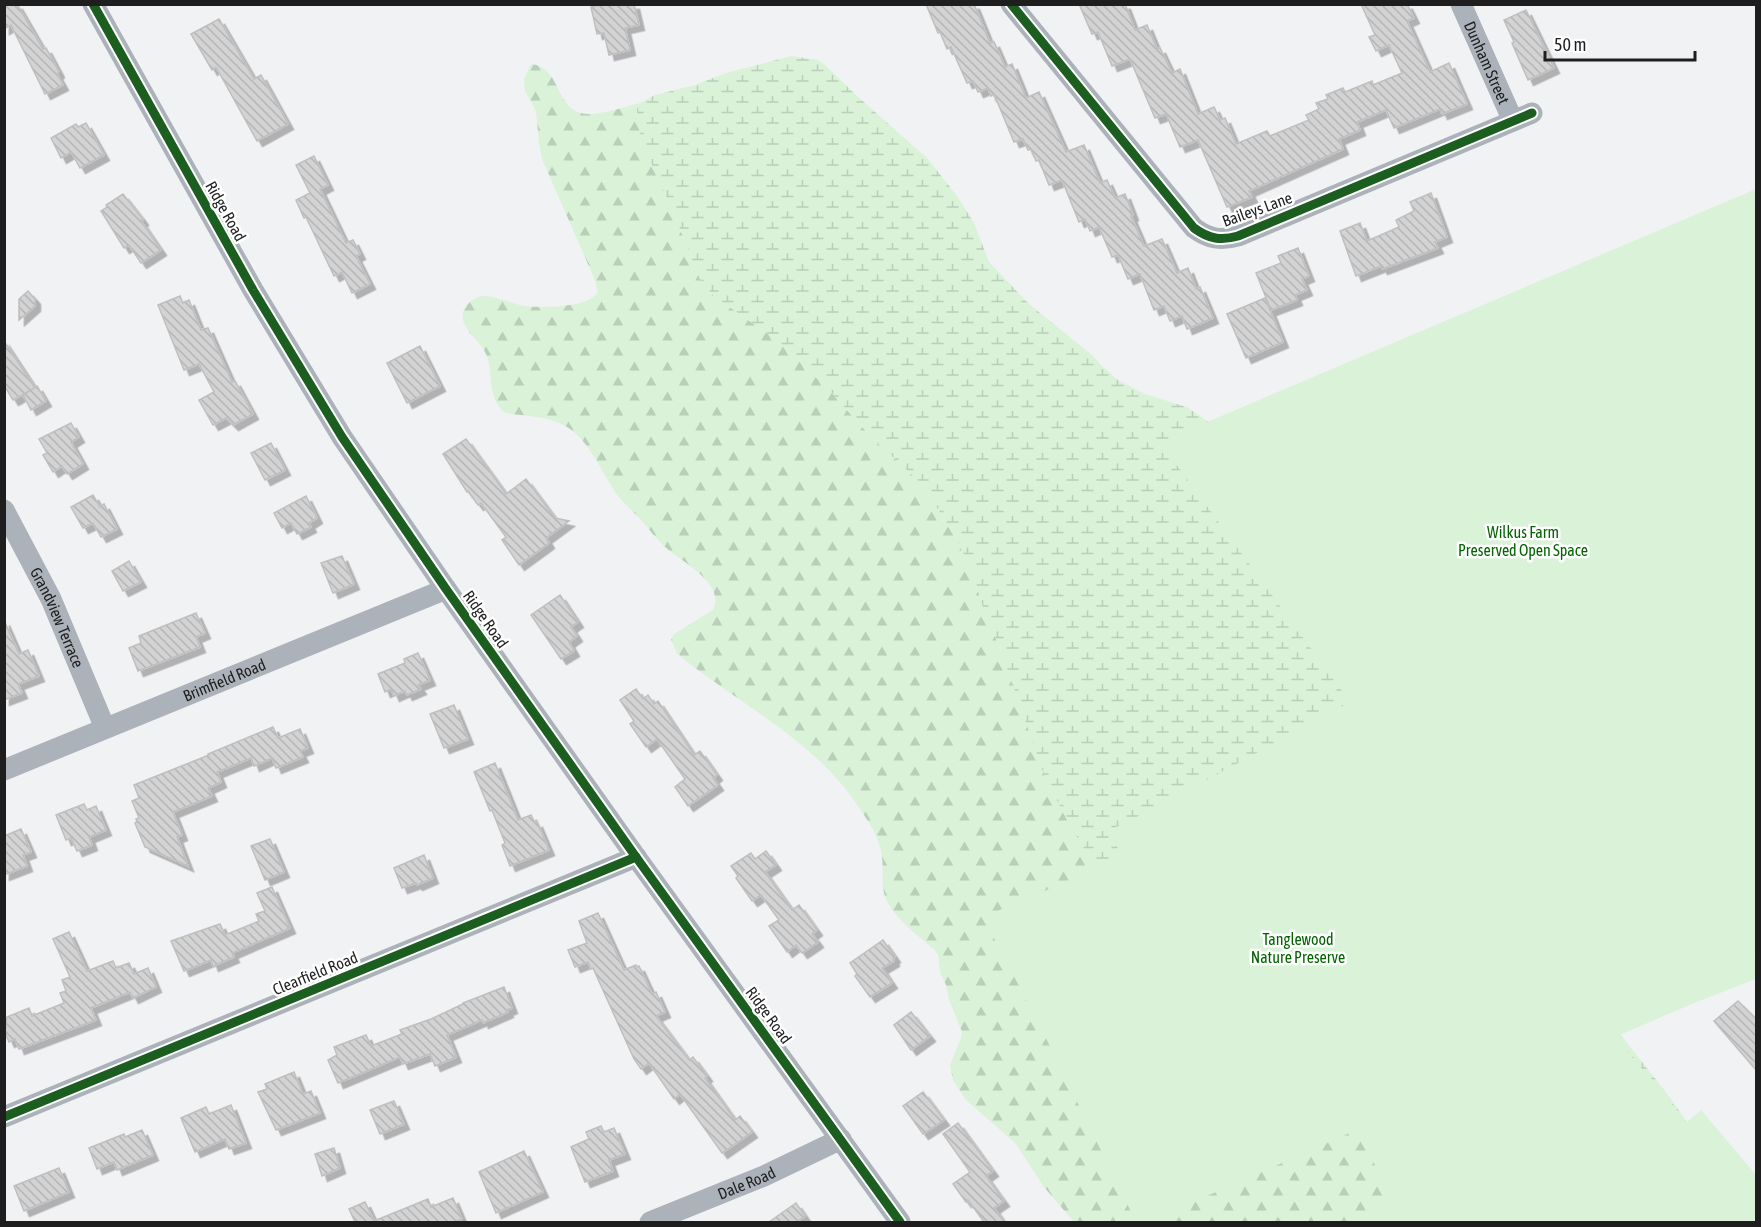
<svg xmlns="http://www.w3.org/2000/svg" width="1761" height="1227" viewBox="0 0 1761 1227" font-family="'Asap Condensed',sans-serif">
<defs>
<pattern id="forest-firs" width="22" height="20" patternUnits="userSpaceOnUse" patternTransform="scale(1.5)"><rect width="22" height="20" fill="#d9f2d8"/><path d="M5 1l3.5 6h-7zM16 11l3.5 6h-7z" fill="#bacfb9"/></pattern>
<pattern id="wetland-marsh" width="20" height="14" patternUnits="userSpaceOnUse" patternTransform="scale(1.5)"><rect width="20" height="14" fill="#d9f2d8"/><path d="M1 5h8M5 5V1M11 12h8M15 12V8" fill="none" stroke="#bacfb9"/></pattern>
<pattern id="building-back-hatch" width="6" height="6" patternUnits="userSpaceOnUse" patternTransform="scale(1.5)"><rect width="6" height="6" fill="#d3d3d3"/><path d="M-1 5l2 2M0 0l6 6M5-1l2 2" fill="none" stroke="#b5b5b5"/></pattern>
<filter id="shadow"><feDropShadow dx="5.5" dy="5.5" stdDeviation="0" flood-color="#0004"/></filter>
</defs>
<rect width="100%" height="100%" fill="#f1f2f4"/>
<!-- forest -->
<path fill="url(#forest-firs)" d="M531 64C563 67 554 113 588 114 605 114 624 107 640 103L637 109 669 202 700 279 714 296 778 341 829 390 873 439 922 484 952 531 972 570 984 611 1000 648 1045 776 1070 826 1098 870 1325 1075 1443 1222H1074L1044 1187 1015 1143 965 1099 953 1080 950 1065 961 1038 962 1032 949 1000 946 985 940 972 938 955 934 949C919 937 895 918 887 901 879 885 885 868 881 851 878 833 862 812 851 796 810 740 740 703 686 661L677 653 671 640 674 634 713 610C727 581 676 560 661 543 655 537 649 529 643 522 635 513 626 506 618 496 602 474 591 442 567 427 550 416 524 416 505 413 484 394 496 371 484 350 478 340 466 332 463 320 460 308 473 296 485 296 498 297 512 304 525 306 543 308 588 308 598 292L595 280 542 159 539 143 536 111 525 91 524 79Z"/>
<!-- wetland -->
<path fill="url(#wetland-marsh)" d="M791 56 818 60 824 64 856 95 928 159 957 196 974 223 989 262 1029 304 1092 355 1102 366 1118 380 1145 394 1187 407 1216 427 1253 565 1263 583 1669 1096 1756 1222 1356 1113 1098 870 1070 826 1045 777 1000 648 984 611 972 570 952 531 922 484 873 439 829 390 778 341 714 296 700 279 672 209 643 145 638 124 637 109 640 103 655 95 695 85 723 74Z"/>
<!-- park -->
<path fill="#d9f2d8" d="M1756 189V957L1754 959 1756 961V979L1694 1003 1615 1037 1687 1122 1701 1110 1756 1175V1222H1354L1390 1206 1361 1128 1148 1222H1136L1038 1022 983 917 1122 858 1110 830 1157 807 1350 702 1160 442Z"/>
<!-- building -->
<g fill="url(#building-back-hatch)" stroke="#bfbfbf" stroke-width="1.5" filter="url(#shadow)">
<path d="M4 4H17L43 49 46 48 59 72 57 74 63 85 45 94 11 25 4 29Z"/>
<path d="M603 4H634L639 25 625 28 630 50 609 55 604 33 597 34 591 7Z"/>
<path d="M926 4H974L990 43 994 42 1005 67 1012 64 1026 98 1039 92 1066 152 1084 145 1100 183 1107 180 1115 198 1125 194 1133 215 1131 216 1144 246 1162 239 1177 273 1188 268 1196 289 1200 287 1213 318 1187 329 1182 316 1170 321 1164 306 1154 310 1140 274 1128 279 1118 255 1112 257 1099 227 1090 231 1085 219 1079 222 1062 180 1049 185 1039 160 1036 161 1031 149 1028 150 1023 139 1014 142 994 94 991 96 988 88 978 92 973 81 967 83 951 47 947 49 940 32 938 33Z"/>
<path d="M1079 4H1125L1135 30 1147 25 1157 49 1160 48 1172 73 1180 69 1198 114 1214 107 1220 120 1225 118 1236 144 1267 131 1270 136 1309 120 1306 115 1319 109 1316 103 1328 99 1326 95 1343 88 1345 92 1372 81 1373 85 1402 73 1389 45 1376 51 1369 37 1375 35 1361 4H1407L1414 18 1407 21 1430 72 1449 63 1467 104 1442 114 1440 109 1394 128 1386 110 1357 122 1360 130 1339 139 1343 149 1249 191 1252 197 1227 207 1198 140 1180 147 1166 114 1155 118 1130 59 1112 66 1098 32 1092 34Z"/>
<path d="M1526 10 1554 68 1528 80 1512 43 1514 42 1504 20Z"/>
<path d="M219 19 254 79 261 75 288 124 257 141 216 67 212 70 191 34Z"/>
<path d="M86 123 104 155 80 168 71 152 61 158 51 138 76 124 78 127Z"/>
<path d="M314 156 328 185 320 189 346 243 353 240 360 254 356 256 370 284 352 293 342 272 334 276 306 217 304 218 296 200 310 193 296 165Z"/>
<path d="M1431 193 1447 237 1435 242 1438 248 1382 269 1381 266 1356 276 1340 231 1360 223 1367 241 1399 227 1396 220 1414 211 1410 202Z"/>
<path d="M123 194 141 217 143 220 141 221 161 250 141 263 129 245 124 248 101 211 107 207 106 205Z"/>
<path d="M1298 248 1309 276 1302 279 1307 290 1295 295 1297 300 1271 310 1256 273 1281 263 1278 256Z"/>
<path d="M28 291 35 299V306L19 320V299Z"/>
<path d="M180 296 183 303 189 300 201 330 208 328 232 382 235 381 253 414 233 425 226 418 213 425 199 400 214 392 199 364 184 370 158 305Z"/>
<path d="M1265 298 1283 342 1246 358 1227 314Z"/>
<path d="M4 341 35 388 13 400 4 385Z"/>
<path d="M420 346 440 386 407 403 387 363Z"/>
<path d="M37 386 46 401 31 410 23 395Z"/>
<path d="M71 423 79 437 71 442 83 464 67 474 62 466 53 472 43 455 47 453 39 439Z"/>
<path d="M466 439 506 494 526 479 555 518 569 521 546 538 549 543 519 565 502 540 506 537 481 503 478 505 468 491 467 492 443 454Z"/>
<path d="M271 443 285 470 265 480 251 453Z"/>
<path d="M93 495 100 507 104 504 117 529 101 537 93 523 83 528 71 507Z"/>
<path d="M306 496 317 518 309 523 311 527 297 534 291 523 282 528 274 513Z"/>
<path d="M342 556 354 584 333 593 321 563Z"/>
<path d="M129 561 141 582 123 591 112 571Z"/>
<path d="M560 595 578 622 571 627 577 636 569 642 574 651 561 659 531 615Z"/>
<path d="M196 613 205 633 196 637 200 647 138 671 129 648 141 643 139 636Z"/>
<path d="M4 620 19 654 28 650 39 676 18 684 22 693 4 700Z"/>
<path d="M418 653 430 680 418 685 421 689 407 695 405 691 394 696 391 689 385 692 378 674 405 663 404 659Z"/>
<path d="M636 689 643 699 648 695 654 704 658 701 694 755 700 751 717 775 713 778 718 785 688 806 675 787 685 779 657 739 646 747 630 724 634 721 620 700Z"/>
<path d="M454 705 468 739 444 748 430 714Z"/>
<path d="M273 727 278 738 300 729 308 748 300 751 303 757 276 768 272 758 254 766 251 758 217 772 221 782 208 788 212 796 173 812 182 835 177 837 188 866 145 847 135 823 137 822 136 819 139 818 132 801 139 798 134 785 209 755 208 754Z"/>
<path d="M495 763 518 820 531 815 535 823 537 822 549 850 510 866 502 845 505 843 492 810 490 811 474 772Z"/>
<path d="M84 804 87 810 96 806 106 830 89 837 92 845 77 851 71 838 66 840 56 815Z"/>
<path d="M21 829 31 852 23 855 27 866 4 875V836Z"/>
<path d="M270 839 284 872 265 880 251 846Z"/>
<path d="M766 851 776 865 765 872 792 910 799 905 817 930 812 934 818 942 802 953 796 945 787 952 769 926 779 920 761 895 752 901 736 878 738 876 731 866 751 853 755 859Z"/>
<path d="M424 855 433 878 417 885 416 883 402 888 394 868Z"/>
<path d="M272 887 290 928 232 953 234 957 213 966 211 960 184 971 171 941 220 924 225 935 259 921 256 914 265 911 257 893Z"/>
<path d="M598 913 624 970 636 965 637 967 639 966 652 994 656 992 665 1012 656 1016 689 1060 693 1057 707 1076 705 1078 735 1120 740 1116 752 1132 722 1153 680 1094 674 1099 649 1063 641 1069 634 1059 593 968 591 969 588 962 575 967 568 950 587 943 579 921Z"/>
<path d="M69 932 87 971 113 961 116 968 129 963 134 974 148 968 156 987 133 998 130 992 91 1008 96 1020 19 1049 15 1039 9 1042 5 1033 7 1017 29 1008 32 1016 64 1003 60 993 66 991 62 980 70 977 53 939Z"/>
<path d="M883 940 895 957 893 958 894 961 882 968 892 983 870 997 855 976 857 974 850 963Z"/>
<path d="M504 987 512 1008 507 1010 508 1012 483 1023 482 1020 447 1035 456 1057 435 1066 430 1054 403 1064 400 1057 338 1083 328 1060 337 1055 334 1047 366 1035 371 1046 402 1034 400 1030 431 1019 463 1004V1003Z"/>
<path d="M1738 1001 1756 1019V1070L1714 1021Z"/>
<path d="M911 1012 930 1036 911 1050 894 1025Z"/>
<path d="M294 1072 303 1094 311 1091 320 1113 276 1130 258 1092 267 1089 265 1084Z"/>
<path d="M923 1092 944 1120 923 1134 903 1106Z"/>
<path d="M394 1101 404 1124 380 1134 370 1110Z"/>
<path d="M231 1105 246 1143 229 1149 225 1139 195 1152 181 1118 206 1107 209 1114Z"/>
<path d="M958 1123 993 1171 986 1176 1004 1201 994 1208 1004 1222H984L968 1200 966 1202 953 1184 970 1172 943 1134Z"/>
<path d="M601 1126 604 1132 614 1128 625 1154 609 1160 613 1171 585 1182 571 1147 589 1139 586 1132Z"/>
<path d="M142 1130 153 1155 117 1170 114 1162 97 1169 89 1148 124 1134 125 1137Z"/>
<path d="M334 1148 340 1168 322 1176 315 1154Z"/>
<path d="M524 1151 543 1192 496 1213 479 1172Z"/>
<path d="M59 1168 69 1192 24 1211 14 1186Z"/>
<path d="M453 1198 462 1219 454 1222H355L349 1209 365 1202 374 1221 428 1199 431 1207Z"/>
<path d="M796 1203 805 1216 797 1222H769Z"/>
</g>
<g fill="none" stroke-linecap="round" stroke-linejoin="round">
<!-- minor -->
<g stroke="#abb2b9" stroke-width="21">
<path d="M93 4 253 290 342 437 446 589 636 857 900 1222"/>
<path d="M1011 4 1194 228C1209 239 1221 241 1238 236L1532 113"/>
<path id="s1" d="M1461 4 1513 121"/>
<path id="s2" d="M4 510 51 599 105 728"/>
<path id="s3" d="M4 770 446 589"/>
<path d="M4 1117 636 857"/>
<path id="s4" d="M650 1222 764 1176 841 1139"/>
</g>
<defs>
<g id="cycleway">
<path d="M93 4 253 290 342 437 446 589 636 857 900 1222"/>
<path d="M1011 4 1194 228C1209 239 1221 241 1238 236L1532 113"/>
<path d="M4 1117 636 857"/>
</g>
</defs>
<!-- cycleway casing -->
<use href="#cycleway" stroke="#fff" stroke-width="13"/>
<!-- cycleway -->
<use href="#cycleway" stroke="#1b5e20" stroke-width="9"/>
</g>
<g text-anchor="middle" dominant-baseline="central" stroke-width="5" stroke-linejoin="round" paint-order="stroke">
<!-- street labels -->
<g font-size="16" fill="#1e1e1f" stroke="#fff">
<text stroke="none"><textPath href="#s1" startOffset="64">Dunham Street</textPath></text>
<text transform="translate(1257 209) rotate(-20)">Baileys Lane</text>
<text transform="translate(226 211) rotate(61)">Ridge Road</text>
<text stroke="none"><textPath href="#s2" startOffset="120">Grandview Terrace</textPath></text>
<text transform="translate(486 619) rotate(55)">Ridge Road</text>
<text stroke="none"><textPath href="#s3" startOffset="238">Brimfield Road</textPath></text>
<text transform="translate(315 973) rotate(-22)">Clearfield Road</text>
<text transform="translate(769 1015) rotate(54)">Ridge Road</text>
<text stroke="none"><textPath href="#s4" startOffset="104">Dale Road</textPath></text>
</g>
<!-- park labels -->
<g font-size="16" fill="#036300" stroke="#fff">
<text x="1523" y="532">Wilkus Farm<tspan x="1523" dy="18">Preserved Open Space</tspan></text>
<text x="1298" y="939">Tanglewood<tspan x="1298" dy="18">Nature Preserve</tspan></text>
</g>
</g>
<!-- border -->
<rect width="1761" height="1227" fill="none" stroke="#1e1e1f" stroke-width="12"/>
<!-- scale -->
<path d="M1545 51v9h150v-9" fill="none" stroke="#1e1e1f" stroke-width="3"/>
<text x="1554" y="51" font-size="18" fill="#1e1e1f" stroke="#ffffff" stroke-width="4.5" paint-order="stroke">50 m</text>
</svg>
